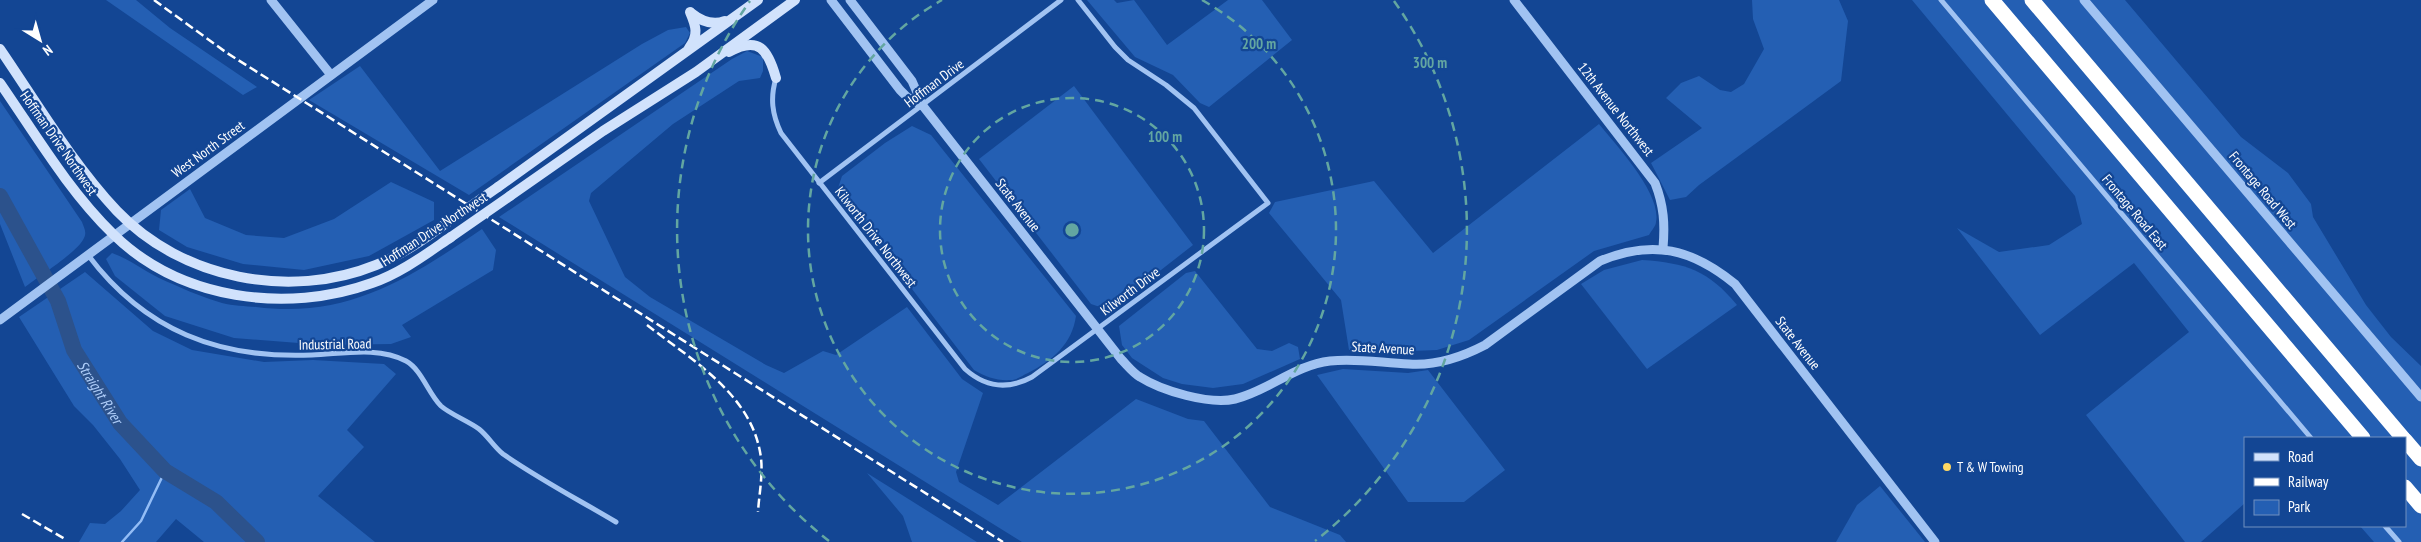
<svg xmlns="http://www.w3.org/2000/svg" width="2421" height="542" viewBox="0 0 2421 542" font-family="'PT Sans Narrow',sans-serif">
<rect width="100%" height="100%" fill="#134694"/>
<!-- green -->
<g fill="#245fb3">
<path d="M106 0H136L170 28 257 87 243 95Z"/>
<path d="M1087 0H1114L1117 3 1134 0 1167 45 1228 0H1262L1292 40 1209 107 1200 103 1173 75 1135 57Z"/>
<path d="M1752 0H1839L1848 21 1841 81 1699 185 1686 197 1670 200 1651 163 1702 128 1666 98 1681 83 1699 76 1720 90 1731 92 1744 84 1764 49 1753 19Z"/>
<path d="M1912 0H2125L2241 137 2288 173 2311 204 2313 217 2366 305 2391 337 2421 366V542H2374L2360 526H2405V438H2245V503L2201 542H2185L2086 415 2189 332 2134 263 2040 335 1957 228 1999 252 2049 245 2082 224 2075 196Z"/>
<path d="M686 27 690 33 685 43 469 195 309 100 360 66 440 171 642 44 668 30Z"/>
<path d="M747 51 763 57V71L760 78 739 81 673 124 591 193 589 201 625 277 650 297 766 365 784 373 823 351 836 355 907 307 962 379 983 393 956 472 959 482 998 505 1136 399 1188 419 1204 421 1270 507 1340 535 1346 542H1022L499 217 732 59Z"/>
<path d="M1074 86 1193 245 1120 302 1106 309 1091 304 979 159Z"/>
<path d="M0 101 82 222C84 228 87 232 84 238 79 251 38 277 25 287L0 224Z"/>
<path d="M1599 124C1616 145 1662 194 1656 222 1656 226 1651 231 1649 235L1594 251 1469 340 1437 350 1385 352 1349 350 1341 300 1269 213 1275 202 1374 181 1433 253Z"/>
<path d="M912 126 931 135 1076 316C1072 344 1053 360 1028 373 1023 375 1017 380 1011 380 997 381 986 377 974 370L837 191 842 176 885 143Z"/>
<path d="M391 182 434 202V220L369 256 304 270 243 264 187 247 159 230 161 210 190 189 205 218 246 235 284 238 334 219Z"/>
<path d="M482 229 496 250 493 270 402 325 411 337 391 344 324 345 234 338 165 316 115 276 106 259 112 253C129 259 143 270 159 278 179 287 201 297 222 303 233 306 245 306 256 307 348 319 410 278 482 229Z"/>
<path d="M1642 260C1686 263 1708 270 1737 305L1647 369 1581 284 1604 270Z"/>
<path d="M1195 271 1257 349 1272 351 1289 343 1298 347 1300 359 1243 384 1213 388 1182 384 1163 378 1132 358 1122 345 1119 326 1186 273Z"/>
<path d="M85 272 153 331 192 350 264 362 313 360 384 364 396 374 347 430 364 447 318 496 375 542H204L176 519 156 542H79L90 523 105 524 121 511 140 490 120 459 93 425 74 406 19 317Z"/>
<path d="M1343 369 1408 373 1428 370 1505 470 1464 502H1408L1317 375Z"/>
<path d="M867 473 977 542H912L903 516Z"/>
<path d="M1880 486 1925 542H1836L1857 505Z"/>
</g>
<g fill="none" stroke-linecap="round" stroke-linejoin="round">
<!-- stream -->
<path stroke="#93bdf6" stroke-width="2.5" d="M122 542 141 521 165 471"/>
<!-- river -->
<path stroke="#2c528c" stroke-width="16" id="s1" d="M0 196 58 301 74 350 120 423 165 471 216 502 257 542"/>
<!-- minor -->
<g stroke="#a1c3f2" stroke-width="5">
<path d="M1941 0 2311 438"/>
<path d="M776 78C770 98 772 114 781 133L965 369C985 387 1008 390 1032 377L1268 203 1194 108 1166 85 1128 60 1115 47 1078 0"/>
<path d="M819 183 1061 0"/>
<path d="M88 255C145 331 219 359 312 355 342 354 378 346 406 361 422 370 428 393 441 406 450 414 468 421 479 429 488 436 494 447 503 454 539 479 579 500 616 522"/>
<path d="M2385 526 2399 542"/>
</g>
<!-- tertiary -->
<g stroke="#a1c3f2" stroke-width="9">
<path d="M271 0 331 75"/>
<path d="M831 0 900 90 907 97 923 106"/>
<path d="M850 0 912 81 923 106 1121 359C1127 365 1133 373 1140 377 1162 391 1210 405 1235 399 1268 391 1295 365 1330 361 1357 358 1382 363 1409 364 1436 366 1462 357 1485 345L1600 261C1653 239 1692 249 1735 284L1935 542"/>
<path d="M1514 0 1655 183C1664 206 1665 224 1663 248"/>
<path d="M2084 0 2421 397"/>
<path d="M0 320 433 0"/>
</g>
<!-- secondary -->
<g stroke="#d1e2fc" stroke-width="10">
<path d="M691 13C701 21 712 26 725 21"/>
<path d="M689 48C699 35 696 26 690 12"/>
<path d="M0 49C37 103 72 163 117 211 182 279 290 300 376 265 399 256 419 243 438 229"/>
<path d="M729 52C759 35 768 50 776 78"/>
<path d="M0 83C36 135 68 190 113 234 180 300 287 314 372 283 401 273 426 254 451 237"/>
<path d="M498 187 758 0"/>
<path d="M510 196 603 131 696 72 795 0"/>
</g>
<!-- motorway -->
<g stroke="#fff" stroke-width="15">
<path d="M1992 0 2363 438"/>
<path d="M2032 0 2403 438"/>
<path d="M2405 440 2421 459"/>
<path d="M2405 487 2421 506"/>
</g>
<!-- rail -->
<g stroke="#fff" stroke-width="2.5" stroke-dasharray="9 4" stroke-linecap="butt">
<path d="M154 0 227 53 1003 542"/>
<path d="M647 325C693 361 753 395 761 458 763 476 759 495 758 512"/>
<path d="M22 514 65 539"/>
</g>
<!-- secondary-bridge -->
<g stroke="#d1e2fc" stroke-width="10">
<path d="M438 229 498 187"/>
<path d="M451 237 510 196"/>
</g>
</g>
<!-- distance rings -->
<g fill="none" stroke="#63a6a1" stroke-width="2.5" stroke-dasharray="9 6">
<circle cx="1072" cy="230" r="132"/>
<path d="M1202 0A264 264 0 1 1 942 0"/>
<path d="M829 541A395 395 0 0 1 750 1M1394 1A395 395 0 0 1 1315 541"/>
</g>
<!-- markers -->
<circle fill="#ffd863" stroke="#134694" stroke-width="2" cx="1947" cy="467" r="5"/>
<g text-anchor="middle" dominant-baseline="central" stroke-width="4.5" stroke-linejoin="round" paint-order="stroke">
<!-- street labels -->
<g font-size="14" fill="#fff" stroke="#134694">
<text transform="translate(934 83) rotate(-37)">Hoffman Drive</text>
<text transform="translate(1616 109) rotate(52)">12th Avenue Northwest</text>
<text transform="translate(59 143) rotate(55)">Hoffman Drive Northwest</text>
<text transform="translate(208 149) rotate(-36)">West North Street</text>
<text transform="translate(2263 190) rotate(50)">Frontage Road West</text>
<text transform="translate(1018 205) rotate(52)">State Avenue</text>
<text transform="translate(2135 212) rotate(50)">Frontage Road East</text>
<text transform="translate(434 229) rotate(-33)">Hoffman Drive Northwest</text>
<text transform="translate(876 237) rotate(52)">Kilworth Drive Northwest</text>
<text transform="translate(1130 291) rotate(-37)">Kilworth Drive</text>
<text transform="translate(1798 343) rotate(52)">State Avenue</text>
<text transform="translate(335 344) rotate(-1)">Industrial Road</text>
<text transform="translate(1383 348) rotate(3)">State Avenue</text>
</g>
<!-- poi labels -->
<g font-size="14" fill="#fff" stroke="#134694" text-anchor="start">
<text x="1957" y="467">T &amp; W Towing</text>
</g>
<!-- water labels -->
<g font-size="15" font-style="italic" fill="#aecdf9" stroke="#134694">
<text stroke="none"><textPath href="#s1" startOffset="221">Straight River</textPath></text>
</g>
</g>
<circle cx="1072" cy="230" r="8" fill="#63a6a1" stroke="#134694" stroke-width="2.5"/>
<g font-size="15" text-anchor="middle" font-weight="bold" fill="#63a6a1" stroke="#134694" stroke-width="4.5" stroke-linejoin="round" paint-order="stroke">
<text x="1259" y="49">200 m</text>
<text x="1430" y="68">300 m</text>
<text x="1165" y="142">100 m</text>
</g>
<!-- legend -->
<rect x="2244" y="437" width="162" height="90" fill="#134694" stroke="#7190bf"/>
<rect x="2254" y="453" width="25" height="8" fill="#d1e2fc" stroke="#7190bf"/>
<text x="2288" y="462" font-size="15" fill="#ffffff">Road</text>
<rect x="2254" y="478" width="25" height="8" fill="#ffffff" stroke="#7190bf"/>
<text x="2288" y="487" font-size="15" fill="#ffffff">Railway</text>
<rect x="2254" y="500" width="25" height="15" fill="#245fb3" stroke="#7190bf"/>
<text x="2288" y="512" font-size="15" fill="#ffffff">Park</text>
<!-- north arrow -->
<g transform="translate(40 40) rotate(143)" stroke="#134694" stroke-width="4" paint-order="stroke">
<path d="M0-4L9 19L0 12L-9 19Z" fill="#ffffff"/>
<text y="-8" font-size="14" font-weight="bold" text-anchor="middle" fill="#ffffff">N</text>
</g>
</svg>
